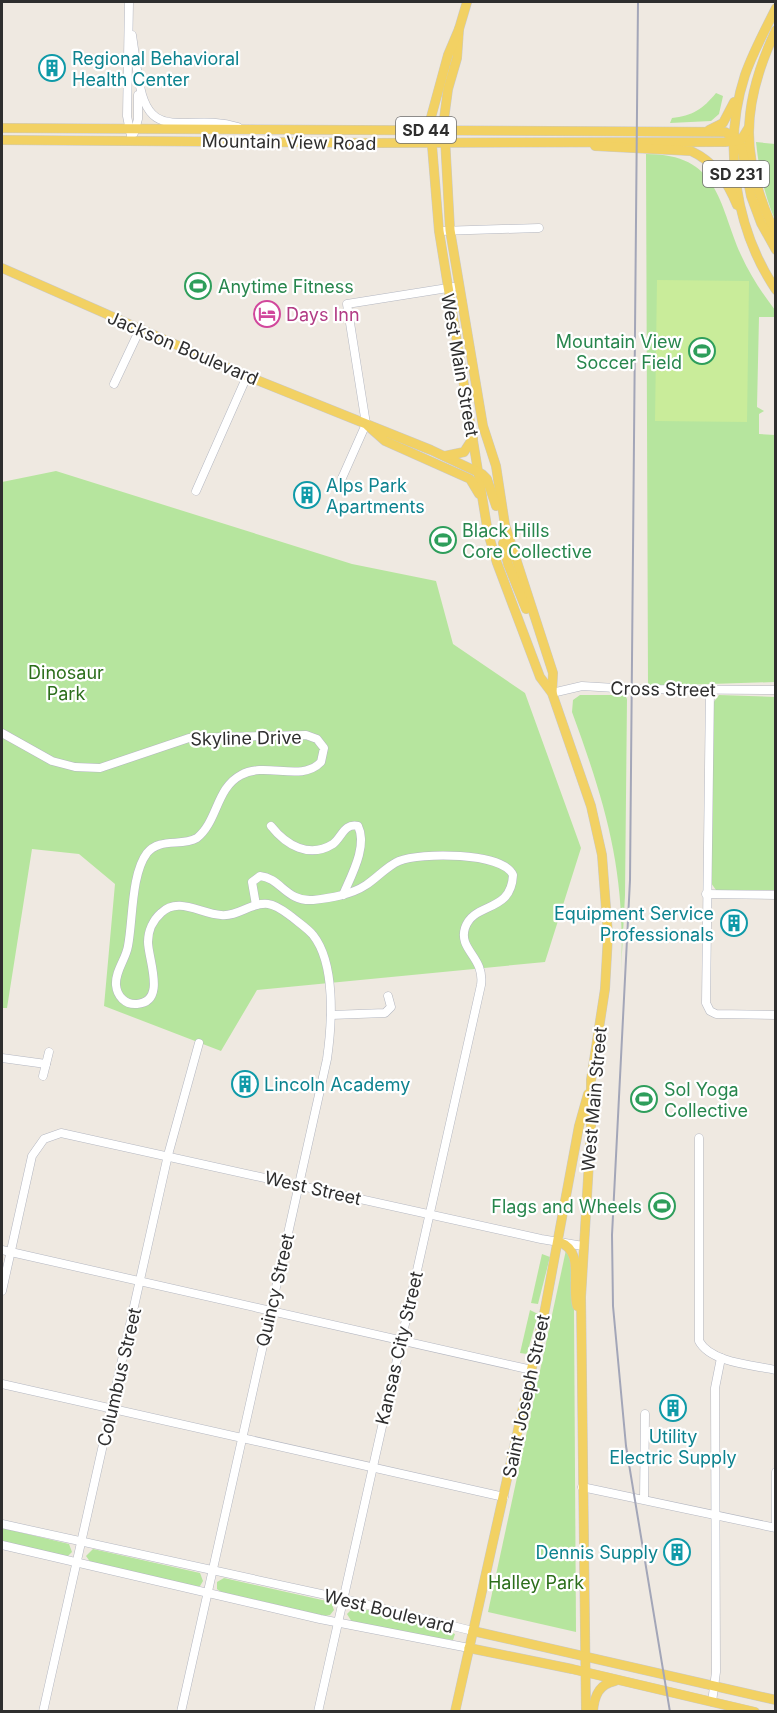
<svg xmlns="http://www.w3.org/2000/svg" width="777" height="1713" viewBox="0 0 777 1713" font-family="Inter,sans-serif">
<rect width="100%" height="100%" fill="#efe9e1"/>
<!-- green -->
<g fill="#b6e59e">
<path d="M716 93 723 96 719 114 711 121 670 123 672 118C692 116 703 109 716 93Z"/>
<path d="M756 142 775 144V220C764 194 759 170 756 142Z"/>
<path d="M646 154C719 154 718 202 741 255 750 275 762 293 775 310V317H759L757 407 764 411 759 414V434L775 435V682L648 686Z"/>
<path d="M56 471 352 564 436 581 453 644 525 693 581 848 545 962 257 990 221 1051 104 1006 115 884 79 854 32 849 7 1008H2V482Z"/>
<path d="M580 695H625L627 699 625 895 621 972C626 872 606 805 572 712L573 700Z"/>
<path d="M719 695 775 697V890H716L711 883 713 703Z"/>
<path d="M566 1250H570L574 1309 576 1632 488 1612Z"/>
<path d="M542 1254 550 1257 538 1304 531 1303Z"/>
<path d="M530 1310 538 1314 527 1354 520 1353Z"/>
<path d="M2 1528 69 1544 72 1552 67 1557 2 1543Z"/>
<path d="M93 1549 200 1573 203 1581 200 1586 194 1587 91 1563 86 1556Z"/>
<path d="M224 1578 331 1602 334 1610 330 1615 325 1616 221 1592 217 1589V1582Z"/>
<path d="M354 1607 432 1625 455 1634 453 1640 410 1635 352 1622 347 1614Z"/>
</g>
<!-- pitch -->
<path fill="#c9ec9a" d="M657 280 749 281 747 422 655 421Z"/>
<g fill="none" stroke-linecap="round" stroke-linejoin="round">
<defs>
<g id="minor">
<path d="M129 2 127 116 132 141"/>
<path d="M132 35 138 77"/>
<path d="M138 73C146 149 186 111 238 127"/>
<path d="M134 133 138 119V95"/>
<path d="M439 231 539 228"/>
<path d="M114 384 140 329"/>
<path d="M342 478 366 424 347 304 454 287"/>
<path d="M196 491 247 376"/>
<path d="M710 690 706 1003 710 1011 716 1014 776 1015"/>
<path d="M552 693 582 686 632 689 776 690"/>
<path d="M2 733 52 761 75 767 100 768 189 738 306 735 317 739 324 748 321 762C301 783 266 761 241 775 216 788 218 821 197 838 181 847 160 837 147 853 131 874 133 921 128 946 126 959 115 971 116 985 117 996 125 1005 137 1004 167 1002 148 959 148 942 148 931 153 920 161 913 178 896 201 914 221 915 238 917 251 902 268 904 277 905 285 912 292 917 299 923 307 928 313 935 336 964 332 1024 327 1059L181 1712"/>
<path d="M271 826C286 845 309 859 333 844 342 837 344 823 358 826 368 846 351 876 343 895"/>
<path d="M706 894 776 895"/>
<path d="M256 905 252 882 260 876C281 878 286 902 313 900 330 898 351 895 366 885 377 878 387 866 399 861 420 852 503 852 513 875 511 914 474 901 465 928 458 950 485 957 481 985L318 1712"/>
<path d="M331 1015 385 1013 391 1007 388 996"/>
<path d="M2 1058 46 1064"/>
<path d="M43 1076 49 1052"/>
<path d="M699 1138V1341C711 1363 753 1365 776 1370"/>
<path d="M2 1250 532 1370"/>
<path d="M2 1291 32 1156 44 1139 61 1133 541 1239 583 1246"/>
<path d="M2 1384 504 1497"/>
<path d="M582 1487 776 1528V1472"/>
<path d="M644 1499 645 1414"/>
<path d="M2 1524 344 1599 473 1631"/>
<path d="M2 1545 320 1619 469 1648"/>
<path d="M712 1702 716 1672 715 1388 721 1358"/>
<path d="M43 1712 168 1155 199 1043"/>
</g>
<g id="major">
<path d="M467 2 459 29 457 58 448 89 444 119 450 230 483 426 496 466 505 525 553 673 552 693"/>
<path d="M776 8C765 30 753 52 745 75 722 145 735 229 776 290"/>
<path d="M459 29 448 55 430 121 439 231 488 533 497 563 540 677 552 693 591 806 602 855 608 935 605 989 591 1080V1128L581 1297 586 1712"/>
<path d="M776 30C740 106 740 159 776 235"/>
<path d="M2 128 725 132 736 138 741 145 751 196 761 223 776 250"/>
<path d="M709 130 723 123 734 102"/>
<path d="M2 140 375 143 725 142 741 140 749 127"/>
<path d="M595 146 691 151C715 162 727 181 737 205"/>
<path d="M2 268 247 376 431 450 482 474 487 479 496 506"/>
<path d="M368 426 385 441 470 479 479 494"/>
<path d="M445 456 464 452 473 438"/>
<path d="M503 543 508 564 526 609"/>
<path d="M559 1242C585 1251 571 1283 577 1306"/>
<path d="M473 1631 776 1700"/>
<path d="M469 1648 572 1669 755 1712"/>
<path d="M455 1712 545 1309 579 1126 588 1094"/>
<path d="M593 1712C594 1696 599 1684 615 1681"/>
</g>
</defs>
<!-- minor casing -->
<use href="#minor" stroke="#b4b7c1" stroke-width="9"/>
<!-- major casing -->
<use href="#major" stroke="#c9c9c9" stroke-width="10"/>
<!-- minor -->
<use href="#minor" stroke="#fff" stroke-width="8"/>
<!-- major -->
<use href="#major" stroke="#f2d163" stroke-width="9"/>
<!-- rail -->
<path stroke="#a3a6b8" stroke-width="2" d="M638 2 630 880 612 1235 613 1306 626 1446 670 1712"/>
</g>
<!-- icons -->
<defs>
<symbol id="building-ring" viewBox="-11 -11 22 22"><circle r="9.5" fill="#fff" stroke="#0f9aa8" stroke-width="1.5"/><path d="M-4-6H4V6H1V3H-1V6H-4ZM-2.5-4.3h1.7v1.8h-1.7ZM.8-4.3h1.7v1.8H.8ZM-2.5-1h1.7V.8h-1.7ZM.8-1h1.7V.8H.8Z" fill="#0f9aa8"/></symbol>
<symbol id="stadium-ring" viewBox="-11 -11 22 22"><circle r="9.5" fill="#fff" stroke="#2e9e5b" stroke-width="1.5"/><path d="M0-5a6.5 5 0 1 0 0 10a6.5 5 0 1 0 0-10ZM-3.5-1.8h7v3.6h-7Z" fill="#2e9e5b"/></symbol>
<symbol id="hotel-ring" viewBox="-11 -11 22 22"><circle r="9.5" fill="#fff" stroke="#d1479c" stroke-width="1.5"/><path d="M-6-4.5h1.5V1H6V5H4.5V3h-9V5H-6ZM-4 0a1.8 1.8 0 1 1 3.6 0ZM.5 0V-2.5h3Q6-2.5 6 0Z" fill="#d1479c"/></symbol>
</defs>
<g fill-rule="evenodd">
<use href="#building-ring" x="37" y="53" width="30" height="30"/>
<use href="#stadium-ring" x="183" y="271" width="30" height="30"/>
<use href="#hotel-ring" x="252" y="299" width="30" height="30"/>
<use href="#stadium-ring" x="687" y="336" width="30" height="30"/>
<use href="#building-ring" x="292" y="480" width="30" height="30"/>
<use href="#stadium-ring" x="428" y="525" width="30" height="30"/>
<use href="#building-ring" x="719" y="908" width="30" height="30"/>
<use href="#building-ring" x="230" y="1069" width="30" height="30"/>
<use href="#stadium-ring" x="629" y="1084" width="30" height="30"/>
<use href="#stadium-ring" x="647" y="1191" width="30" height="30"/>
<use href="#building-ring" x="658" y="1393" width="30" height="30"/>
<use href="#building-ring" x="662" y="1537" width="30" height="30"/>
</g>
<g text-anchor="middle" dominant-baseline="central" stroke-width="4.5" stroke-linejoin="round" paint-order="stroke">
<!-- shield labels -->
<g fill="#fff" stroke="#6d6d6d" stroke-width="1.5">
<rect x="396" y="117" width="60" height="26" rx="4.5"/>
<rect x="703" y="161" width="66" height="26" rx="4.5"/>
</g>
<g font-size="16" font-weight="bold" fill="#2e2e2e">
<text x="426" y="130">SD 44</text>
<text x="736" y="174">SD 231</text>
</g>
<!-- culture labels -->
<g font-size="18" fill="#0d838f" stroke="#fff" text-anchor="start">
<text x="72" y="58">Regional Behavioral<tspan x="72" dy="21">Health Center</tspan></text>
<text x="326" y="485">Alps Park<tspan x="326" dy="21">Apartments</tspan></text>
<text x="714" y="913" text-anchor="end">Equipment Service<tspan x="714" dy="21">Professionals</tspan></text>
<text x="264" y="1084">Lincoln Academy</text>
<text x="673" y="1436" text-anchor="middle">Utility<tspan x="673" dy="21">Electric Supply</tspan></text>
<text x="658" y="1552" text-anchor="end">Dennis Supply</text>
</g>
<!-- street labels -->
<g font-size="18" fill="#2e2e2e" stroke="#fff">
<text transform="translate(289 142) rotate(1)">Mountain View Road</text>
<text transform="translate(183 348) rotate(23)">Jackson Boulevard</text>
<text transform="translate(460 365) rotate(80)">West Main Street</text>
<text transform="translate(663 689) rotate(1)">Cross Street</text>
<text transform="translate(246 738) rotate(-1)">Skyline Drive</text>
<text transform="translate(594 1099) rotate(-85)">West Main Street</text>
<text transform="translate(313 1188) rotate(13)">West Street</text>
<text transform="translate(275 1290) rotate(-77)">Quincy Street</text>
<text transform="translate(399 1348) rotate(-77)">Kansas City Street</text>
<text transform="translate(119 1377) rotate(-77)">Columbus Street</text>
<text transform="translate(526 1396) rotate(-78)">Saint Joseph Street</text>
<text transform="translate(389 1611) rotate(14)">West Boulevard</text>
</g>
<!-- leisure labels -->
<g font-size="18" fill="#27864d" stroke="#fff" text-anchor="start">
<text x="218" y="286">Anytime Fitness</text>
<text x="682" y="341" text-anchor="end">Mountain View<tspan x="682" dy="21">Soccer Field</tspan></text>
<text x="462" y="530">Black Hills<tspan x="462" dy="21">Core Collective</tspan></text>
<text x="664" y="1089">Sol Yoga<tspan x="664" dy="21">Collective</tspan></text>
<text x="642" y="1206" text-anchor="end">Flags and Wheels</text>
</g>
<!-- hotel labels -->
<g font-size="18" fill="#b23c85" stroke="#fff" text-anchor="start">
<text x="286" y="314">Days Inn</text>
</g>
<!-- park labels -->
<g font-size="18" fill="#2c6e1b" stroke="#fff">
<text x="66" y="672">Dinosaur<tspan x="66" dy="21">Park</tspan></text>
<text x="536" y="1582">Halley Park</text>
</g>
</g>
<!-- border -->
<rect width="777" height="1713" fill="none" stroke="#2e2e2e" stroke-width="6"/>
</svg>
